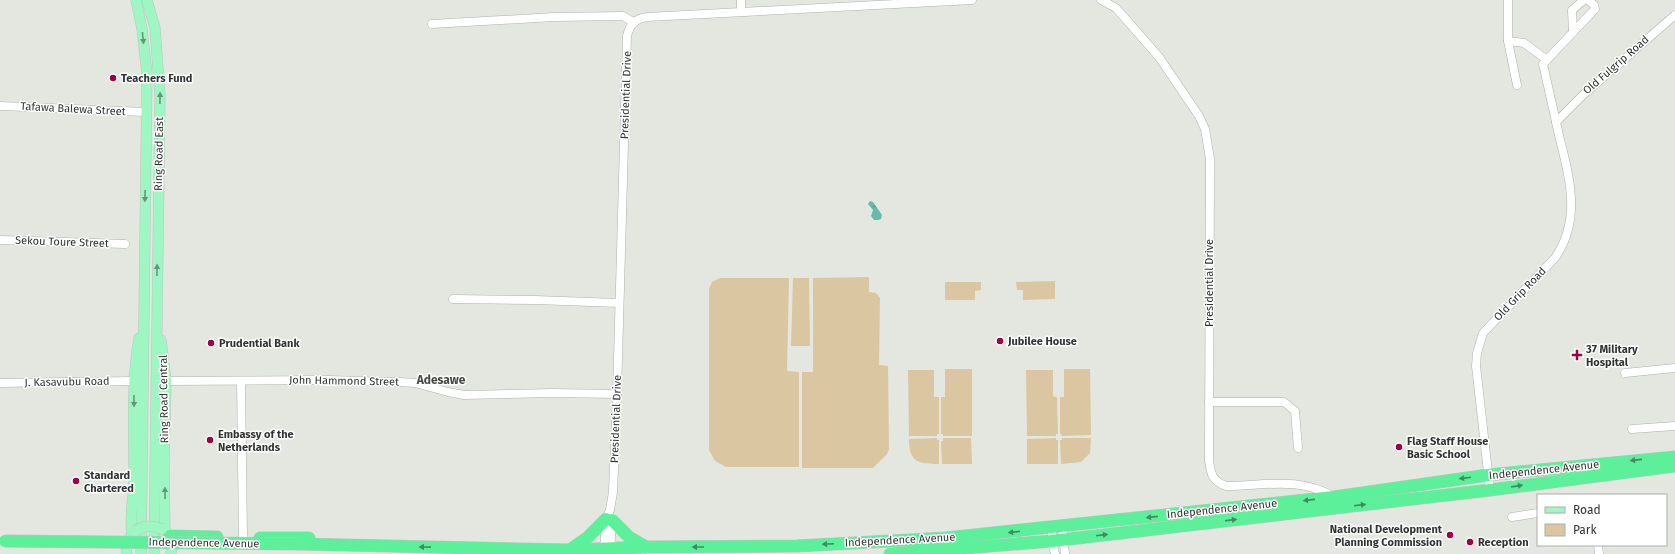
<svg xmlns="http://www.w3.org/2000/svg" width="1675" height="554" viewBox="0 0 1675 554" font-family="'Fira Sans',sans-serif">
<defs>
<pattern id="water-ripples" width="26" height="14" patternUnits="userSpaceOnUse"><rect width="26" height="14" fill="#65bba9"/><path d="M2 4q2-2 4 0t4 0M15 11q2-2 4 0t4 0" fill="none" stroke="#54998a"/></pattern>
</defs>
<rect width="100%" height="100%" fill="#e3e7df"/>
<!-- green -->
<g fill="#dbc6a2">
<path d="M869 277V292L876 293 880 298 879 365 888 366 889 449 887 454 873 468H802V372H813V278Z"/>
<path d="M720 278H789L787 371 799 372V467H726L715 461 709 450V289L712 282Z"/>
<path d="M793 278H809L810 346H791Z"/>
<path d="M1055 281V299L1023 300V290H1017L1016 282Z"/>
<path d="M945 282H981V290L975 291V300H945Z"/>
<path d="M945 369H972V436H943V434H941V397H945Z"/>
<path d="M1064 369H1090L1091 435 1062 436 1060 433V397H1064Z"/>
<path d="M908 370H934V397H939V434H937V436H909Z"/>
<path d="M1026 370H1053V396L1057 397 1058 434H1056V436H1027Z"/>
<path d="M937 438V440H939V464C918 464 909 462 909 439Z"/>
<path d="M943 438H971L972 464H942L941 441H943Z"/>
<path d="M1056 438V440H1058V464H1027V439Z"/>
<path d="M1062 438H1091L1090 453 1081 462 1061 464 1060 440H1062Z"/>
</g>
<!-- water -->
<path fill="url(#water-ripples)" d="M870 201 873 202 882 215 881 219 878 220H874L871 216 873 210 868 204Z"/>
<g fill="none" stroke-linecap="round" stroke-linejoin="round">
<defs>
<g id="minor">
<path d="M741 0V11"/>
<path d="M1101 0 1116 8 1159 57 1199 116 1205 129 1210 159 1209 461C1211 474 1212 481 1226 486 1264 486 1299 476 1334 497"/>
<path d="M1508 0V41L1524 43 1547 60"/>
<path d="M432 24 554 17 623 16 633 22"/>
<path d="M1573 32 1572 10 1584 0"/>
<path d="M1508 41 1517 85"/>
<path d="M0 106 146 112"/>
<path d="M1556 122 1543 64 1595 9 1594 5 1588 0"/>
<path d="M0 240 125 244"/>
<path d="M453 299 535 300 619 303"/>
<path d="M1625 373 1675 368"/>
<path d="M166 381 327 380 400 382 415 383 448 392 464 395 553 393 617 394"/>
<path d="M241 381 243 538"/>
<path d="M0 383 134 381"/>
<path d="M1209 402H1284L1295 411 1298 448"/>
<path d="M1632 429 1675 426"/>
<path d="M1490 490 1476 366 1477 353 1483 333 1555 258C1585 214 1566 169 1556 122L1584 94 1675 15"/>
<path d="M1512 517 1538 513"/>
<path d="M1062 527 1065 554"/>
<path d="M1052 528V541L1055 554"/>
<path d="M1598 545 1599 554"/>
<path d="M604 552 606 519 610 510 613 492 617 394 627 36C630 24 635 19 647 17L972 0"/>
<path d="M610 553 612 518"/>
</g>
<g id="major">
<path d="M136 0 142 29 147 74 141 554"/>
<path d="M147 0 155 28 160 96 154 554"/>
<path d="M161 340 166 381 164 462 165 532"/>
<path d="M132 534C129 516 134 497 134 479 134 432 131 385 139 338"/>
<path d="M169 537 172 543 171 554"/>
<path d="M127 554 126 548 130 537"/>
</g>
<g id="highway">
<path d="M612 520 629 537 646 547"/>
<path d="M169 536 217 537"/>
<path d="M260 538H309"/>
<path d="M299 544 569 550 646 547 797 546 946 538 1334 497 1488 475 1675 457"/>
<path d="M571 549 587 538 606 519"/>
<path d="M890 554 1052 541 1490 490 1675 466"/>
</g>
</defs>
<!-- minor casing -->
<use href="#minor" stroke="#aeb2aa" stroke-width="9"/>
<!-- major casing -->
<use href="#major" stroke="#c2c2c1" stroke-width="11"/>
<!-- highway casing -->
<use href="#highway" stroke="#c2c2c1" stroke-width="13"/>
<!-- minor -->
<use href="#minor" stroke="#fff" stroke-width="8"/>
<!-- major -->
<use href="#major" stroke="#9ef6c2" stroke-width="10"/>
<!-- highway -->
<use href="#highway" stroke="#5df09a" stroke-width="12"/>
<defs>
<path id="major-bridge" d="M135 531C145 525 151 525 162 529"/>
<path id="highway-bridge" d="M5 541 299 544"/>
</defs>
<!-- major-bridge casing -->
<use href="#major-bridge" stroke="#c2c2c1" stroke-width="11" stroke-linecap="butt"/>
<!-- highway-bridge casing -->
<use href="#highway-bridge" stroke="#c2c2c1" stroke-width="13" stroke-linecap="butt"/>
<!-- major-bridge -->
<use href="#major-bridge" stroke="#9ef6c2" stroke-width="10"/>
<!-- highway-bridge -->
<use href="#highway-bridge" stroke="#5df09a" stroke-width="12"/>
</g>
<!-- one-way arrows -->
<defs><path id="oneway-solid" d="M-6-.8H1V-3.2L6.5 0L1 3.2V.8H-6Z"/></defs>
<g fill="#68957a">
<use href="#oneway-solid" transform="translate(143 38) rotate(84)"/>
<use href="#oneway-solid" transform="translate(160 98) rotate(-89)"/>
<use href="#oneway-solid" transform="translate(145 196) rotate(91)"/>
<use href="#oneway-solid" transform="translate(157 270) rotate(-89)"/>
<use href="#oneway-solid" transform="translate(134 401) rotate(90)"/>
<use href="#oneway-solid" transform="translate(165 493) rotate(-91)"/>
</g>
<g fill="#458960">
<use href="#oneway-solid" transform="translate(1636 460) rotate(174)"/>
<use href="#oneway-solid" transform="translate(1465 478) rotate(173)"/>
<use href="#oneway-solid" transform="translate(1517 486) rotate(-8)"/>
<use href="#oneway-solid" transform="translate(1309 500) rotate(174)"/>
<use href="#oneway-solid" transform="translate(1360 505) rotate(-7)"/>
<use href="#oneway-solid" transform="translate(1152 517) rotate(174)"/>
<use href="#oneway-solid" transform="translate(1231 520) rotate(-7)"/>
<use href="#oneway-solid" transform="translate(1014 532) rotate(174)"/>
<use href="#oneway-solid" transform="translate(1102 535) rotate(-7)"/>
<use href="#oneway-solid" transform="translate(828 544) rotate(177)"/>
<use href="#oneway-solid" transform="translate(425 547) rotate(-179)"/>
<use href="#oneway-solid" transform="translate(698 547) rotate(180)"/>
</g>
<!-- markers -->
<g fill="#9f0142" stroke="#fff" stroke-width="1.5">
<circle cx="113" cy="78" r="4"/>
<circle cx="1000" cy="341" r="4"/>
<circle cx="211" cy="343" r="4"/>
<path d="M1575 349h4v4h4v4h-4v4h-4v-4h-4v-4h4z"/>
<circle cx="210" cy="440" r="4"/>
<circle cx="1399" cy="447" r="4"/>
<circle cx="76" cy="481" r="4"/>
<circle cx="1450" cy="535" r="4"/>
<circle cx="1470" cy="542" r="4"/>
</g>
<g text-anchor="middle" dominant-baseline="central" stroke-width="3" stroke-linejoin="round" paint-order="stroke">
<!-- street labels -->
<g font-size="11" fill="#323431" stroke="#fff">
<text transform="translate(1616 65) rotate(-41)">Old Fulgrip Road</text>
<text transform="translate(626 95) rotate(-88)">Presidential Drive</text>
<text transform="translate(73 109) rotate(3)">Tafawa Balewa Street</text>
<text transform="translate(159 154) rotate(-89)">Ring Road East</text>
<text transform="translate(62 242) rotate(2)">Sekou Toure Street</text>
<text transform="translate(1209 283) rotate(-90)">Presidential Drive</text>
<text transform="translate(1520 294) rotate(-46)">Old Grip Road</text>
<text transform="translate(344 381) rotate(1)">John Hammond Street</text>
<text transform="translate(67 382) rotate(-1)">J. Kasavubu Road</text>
<text transform="translate(164 399) rotate(-91)">Ring Road Central</text>
<text transform="translate(616 419) rotate(-88)">Presidential Drive</text>
<text transform="translate(1544 470) rotate(-6)">Independence Avenue</text>
<text transform="translate(1222 509) rotate(-6)">Independence Avenue</text>
<text transform="translate(900 540) rotate(-3)">Independence Avenue</text>
<text transform="translate(204 543) rotate(1)">Independence Avenue</text>
</g>
<!-- poi labels -->
<g font-size="11" font-weight="bold" fill="#323431" stroke="#fff" text-anchor="start">
<text x="121" y="78">Teachers Fund</text>
<text x="1008" y="341">Jubilee House</text>
<text x="219" y="343">Prudential Bank</text>
<text x="1586" y="349">37 Military<tspan x="1586" dy="13">Hospital</tspan></text>
<text x="218" y="434">Embassy of the<tspan x="218" dy="13">Netherlands</tspan></text>
<text x="1407" y="441">Flag Staff House<tspan x="1407" dy="13">Basic School</tspan></text>
<text x="84" y="475">Standard<tspan x="84" dy="13">Chartered</tspan></text>
<text x="1442" y="529" text-anchor="end">National Development<tspan x="1442" dy="13">Planning Commission</tspan></text>
<text x="1478" y="542">Reception</text>
</g>
<!-- neighbourhood labels -->
<g font-size="12" font-weight="bold" fill="#454942" stroke="#fff">
<text x="441" y="380">Adesawe</text>
</g>
</g>
<!-- legend -->
<rect x="1537" y="494" width="130" height="52" fill="#ffffff" stroke="#adaead"/>
<rect x="1545" y="507" width="20" height="6" fill="#9ef6c2" stroke="#adaead"/>
<text x="1573" y="514" font-size="12" fill="#323431">Road</text>
<rect x="1545" y="524" width="20" height="12" fill="#dbc6a2" stroke="#adaead"/>
<text x="1573" y="534" font-size="12" fill="#323431">Park</text>
</svg>
